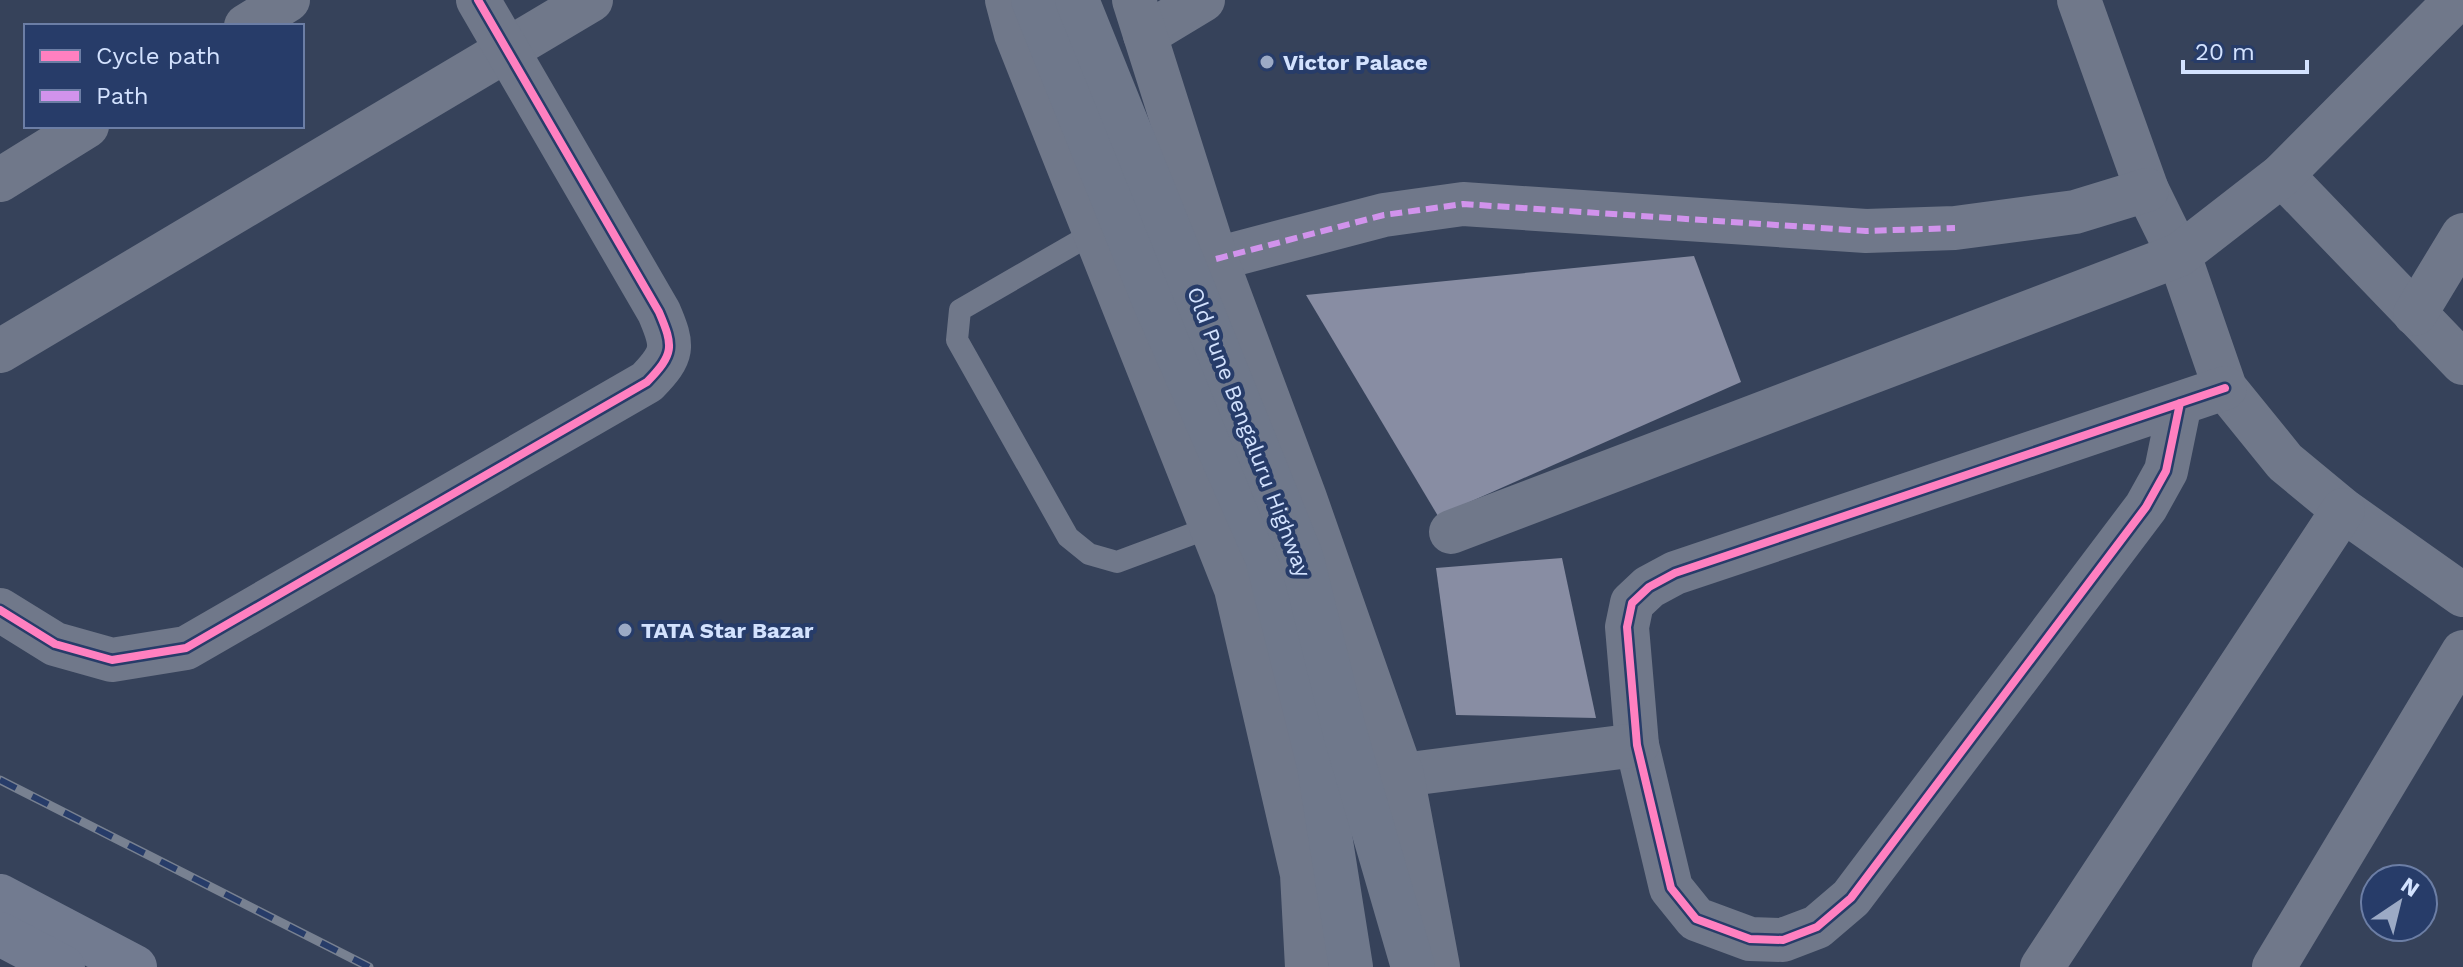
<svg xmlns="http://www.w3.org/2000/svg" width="2463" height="967" viewBox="0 0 2463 967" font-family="'Work Sans',sans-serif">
<rect width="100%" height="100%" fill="#36425a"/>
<!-- building -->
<g fill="#888da3">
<path d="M1694 256 1741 382 1438 516 1306 295Z"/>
<path d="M1562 558 1596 718 1456 715 1436 568Z"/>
</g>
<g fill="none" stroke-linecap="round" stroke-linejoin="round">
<!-- service -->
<path stroke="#70788a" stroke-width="22" d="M1095 232 960 310 957 340 1068 537 1089 554 1117 562 1211 527"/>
<!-- minor -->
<g stroke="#70788a" stroke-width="44">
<path d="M2079 0 2147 190 2179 255 2225 388 2285 462 2343 510 2463 595"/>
<path d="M246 26 288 0"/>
<path d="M1145 35 1203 0"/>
<path d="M2282 175 2463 363"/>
<path d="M0 180 87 126"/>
<path d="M1216 259 1384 215 1463 204 1866 231 1955 228 2075 212 2147 190"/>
<path d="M2415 314 2463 235"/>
<path d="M0 351 591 0"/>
<path d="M2180 403 2166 471 2146 507 1851 898 1817 927 1783 940 1750 939 1696 919 1671 888 1637 745 1627 627 1632 603 1649 587 1675 573 2225 388"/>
<path d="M1451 532 2179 255 2282 175 2456 0"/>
<path d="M0 610 55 644 112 660 186 648 647 382C674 354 674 347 659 312L478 0"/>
<path d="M1402 775 1637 745"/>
<path d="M2042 967 2343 510"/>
</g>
<!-- tertiary -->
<g stroke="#70788a" stroke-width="44">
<path d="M1007 0 1016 34 1236 589 1302 874 1307 967"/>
<path d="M1134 0 1216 259 1305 498 1402 775 1438 967"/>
<path d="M2274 967 2463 652"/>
</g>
<!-- secondary -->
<g stroke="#727b90" stroke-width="44">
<path d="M0 896 135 967"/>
<path d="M0 934 63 967"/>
</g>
<!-- primary -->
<g stroke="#6f788b" stroke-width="44">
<path d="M1033 0 1154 301 1267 558 1319 766 1351 967"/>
<path d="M1077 0 1302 559 1345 733 1413 967"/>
</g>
<defs>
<path id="rail" d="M0 780 369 967"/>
</defs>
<!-- rail casing -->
<use href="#rail" stroke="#788191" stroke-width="9"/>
<!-- rail -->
<use href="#rail" stroke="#273c69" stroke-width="6" stroke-dasharray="18" stroke-linecap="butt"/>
<!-- quiet -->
<path stroke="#d193ec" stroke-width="6" stroke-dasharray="12 6" stroke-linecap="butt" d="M1216 259 1384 215 1463 204 1866 231 1955 228"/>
<defs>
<g id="cycleway">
<path d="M2180 403 2166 471 2146 507 1851 898 1817 927 1783 940 1750 939 1696 919 1671 888 1637 745 1627 627 1632 603 1649 587 1675 573 2225 388"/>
<path d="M0 610 55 644 112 660 186 648 647 382C674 354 674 347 659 312L478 0"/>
</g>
</defs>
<!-- cycleway casing -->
<use href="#cycleway" stroke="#273c69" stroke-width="13"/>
<!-- cycleway -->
<use href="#cycleway" stroke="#ff80c0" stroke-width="8"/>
</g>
<!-- markers -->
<g fill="#9caac5" stroke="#273c69" stroke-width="3">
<circle cx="1267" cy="62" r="8"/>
<circle cx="625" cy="630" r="8"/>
</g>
<g text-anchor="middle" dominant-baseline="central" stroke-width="8" stroke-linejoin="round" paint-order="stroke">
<!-- poi labels -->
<g font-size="22" font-weight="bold" fill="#d3e2fe" stroke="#273c69" text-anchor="start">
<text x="1283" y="62">Victor Palace</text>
<text x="641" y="630">TATA Star Bazar</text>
</g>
<!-- street labels -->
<g font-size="22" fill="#d3e2fe" stroke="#273c69">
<text transform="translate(1249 432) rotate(69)">Old Pune Bengaluru Highway</text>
</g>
</g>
<!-- legend -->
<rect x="24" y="24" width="280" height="104" fill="#273c69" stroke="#6c7ea5" stroke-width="2"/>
<rect x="40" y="50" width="40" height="12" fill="#ff80c0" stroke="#6c7ea5" stroke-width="2"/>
<text x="96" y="64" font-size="24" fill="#d3e2fe">Cycle path</text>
<rect x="40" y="90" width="40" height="12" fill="#d193ec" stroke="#6c7ea5" stroke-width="2"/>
<text x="96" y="104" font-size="24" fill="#d3e2fe">Path</text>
<!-- north arrow -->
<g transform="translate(2399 903) rotate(35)"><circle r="38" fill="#273c69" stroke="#6c7ea5" stroke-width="2"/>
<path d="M0-6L14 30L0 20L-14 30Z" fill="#9caac5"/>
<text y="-12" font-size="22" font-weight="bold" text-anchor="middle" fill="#d3e2fe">N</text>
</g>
<!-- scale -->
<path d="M2183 60v12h124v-12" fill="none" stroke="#d3e2fe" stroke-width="4"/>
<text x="2195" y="60" font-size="24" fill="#d3e2fe" stroke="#273c69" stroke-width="6" paint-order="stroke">20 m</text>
</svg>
